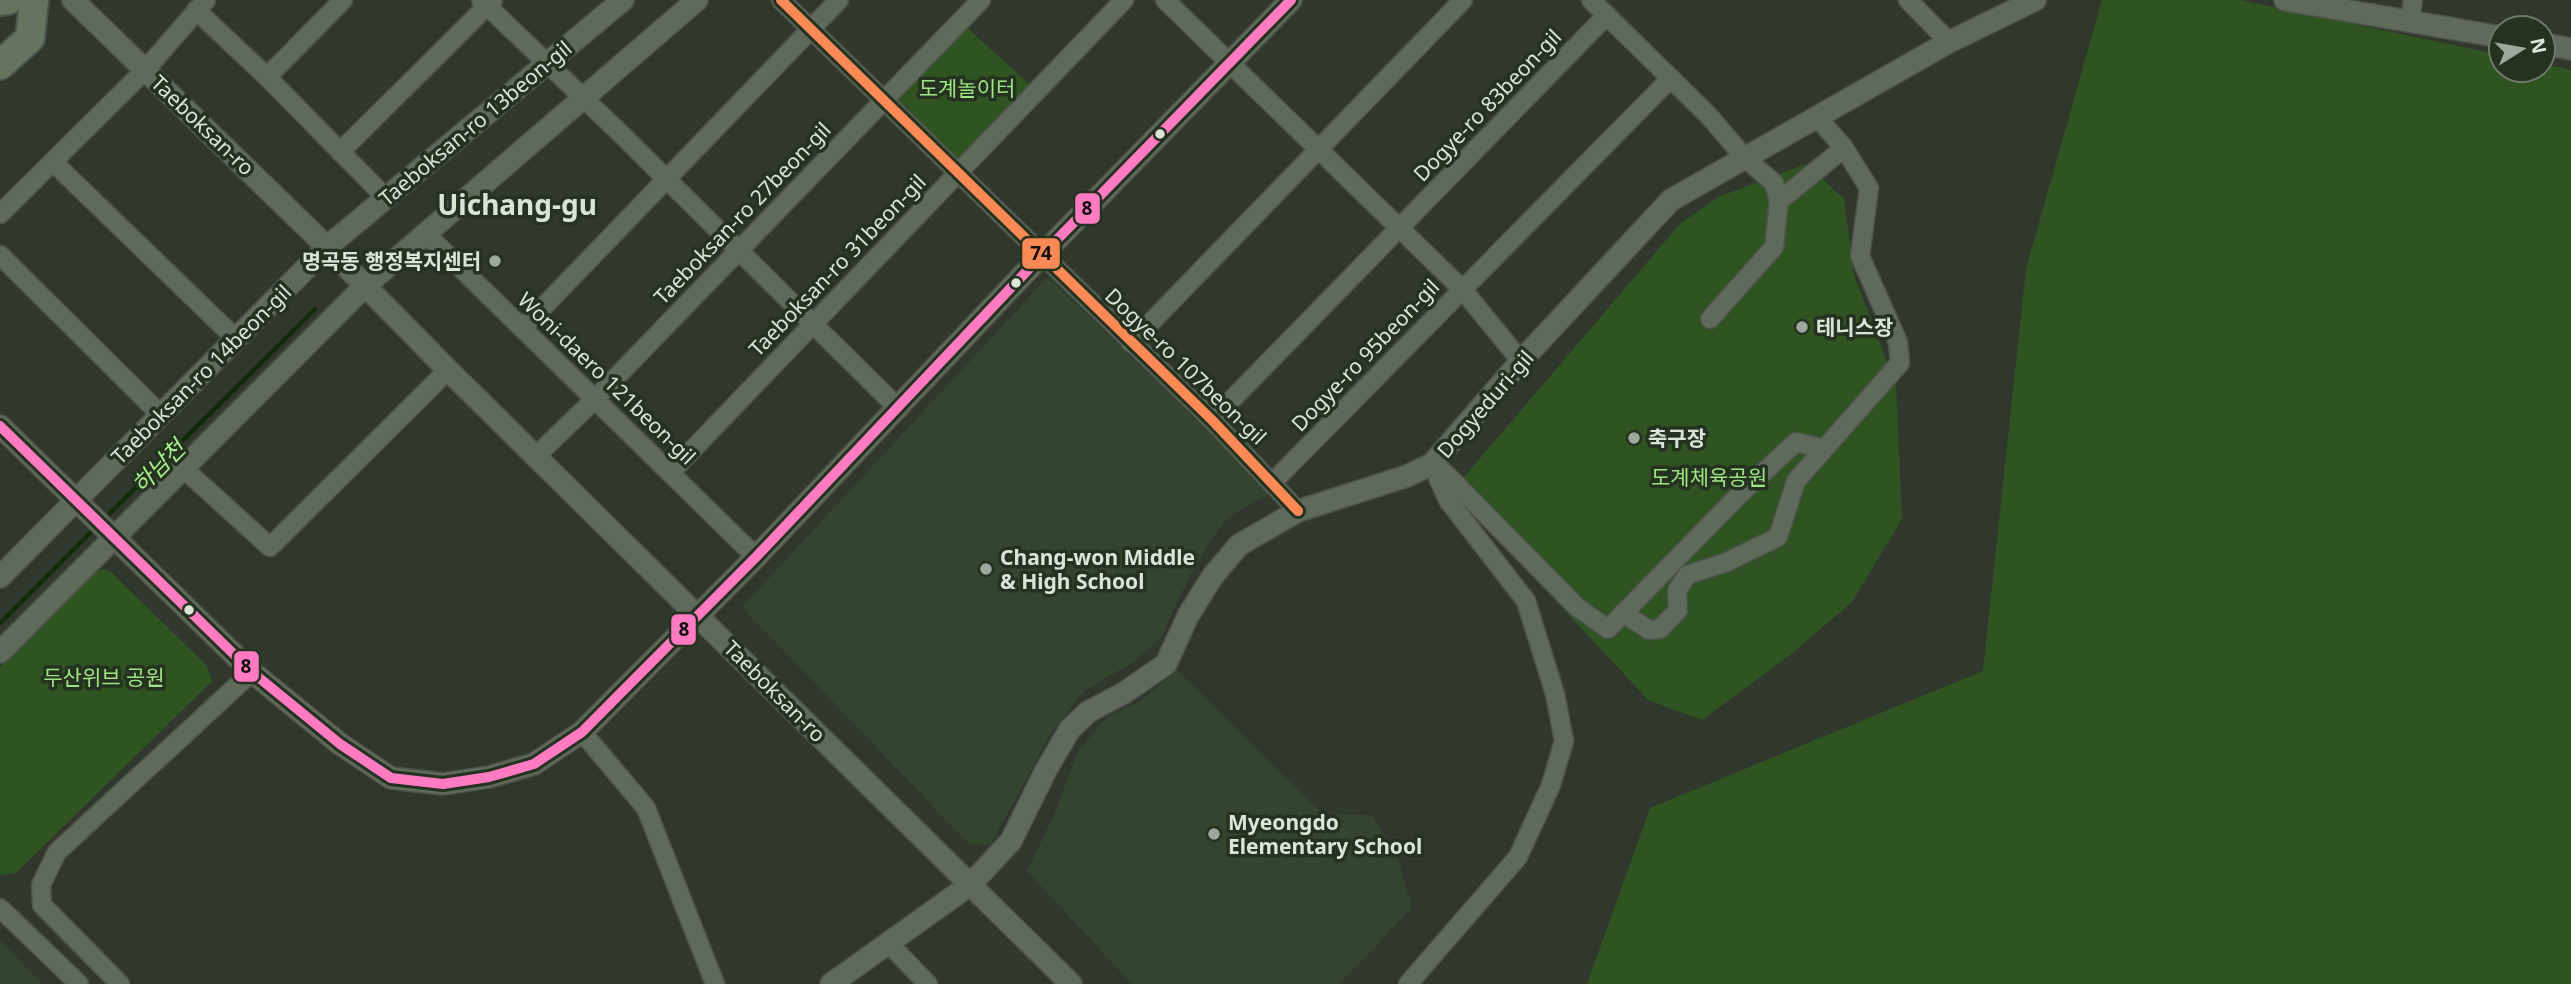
<svg xmlns="http://www.w3.org/2000/svg" width="2571" height="984" viewBox="0 0 2571 984" font-family="'Noto Sans','Noto Sans KR',sans-serif">
<rect width="100%" height="100%" fill="#30382e"/>
<!-- built -->
<g fill="#34452f">
<path d="M1048 277 1272 492 1228 517 1208 544 1180 595 1161 638 1135 661 1084 691 1050 735 991 844 970 845 742 607Z"/>
<path d="M1177 670 1323 814 1371 815 1397 854 1412 908 1339 984H1132L1027 871 1055 813 1078 751 1107 717 1139 702Z"/>
<path d="M0 940 42 984H0Z"/>
</g>
<!-- green -->
<g fill="#2f5421">
<path d="M2102 0H2240L2501 55V70H2543V64L2571 70V984H1587L1650 808 1983 671 2026 269Z"/>
<path d="M965 26 1030 85 959 161 898 99Z"/>
<path d="M1806 164 1844 199 1854 275 1896 386 1902 519 1852 602 1789 656 1702 720 1648 700 1453 490 1679 225 1718 197Z"/>
<path d="M103 569 111 572 207 666 212 681 16 873 0 875V667L91 574Z"/>
</g>
<g fill="none" stroke-linecap="round" stroke-linejoin="round">
<!-- stream -->
<g stroke="#122b08" stroke-width="4.5">
<path d="M105 518 315 309"/>
<path d="M0 623 96 527"/>
</g>
<defs>
<g id="minor">
<path d="M481 0 620 133 899 409"/>
<path d="M781 0 1212 420 1298 511"/>
<path d="M1165 0 1462 289 1521 361"/>
<path d="M1591 0 1709 116 1744 157 1774 183 1779 201 1774 247 1710 319"/>
<path d="M1908 0 1949 42"/>
<path d="M196 10 267 77 385 197"/>
<path d="M2410 21 2413 0"/>
<path d="M267 77 343 0"/>
<path d="M340 152 493 0"/>
<path d="M53 162 235 338"/>
<path d="M1779 201 1844 148"/>
<path d="M0 214 146 69 206 0"/>
<path d="M425 233 756 557"/>
<path d="M0 255 160 414"/>
<path d="M523 328 839 0"/>
<path d="M1131 343 1463 0"/>
<path d="M1212 420 1607 15"/>
<path d="M536 456 596 398 981 0"/>
<path d="M1435 466 1447 475 1577 607 1608 629 1737 497 1796 442 1824 449"/>
<path d="M183 468 270 547 448 370"/>
<path d="M671 472 1124 0"/>
<path d="M1272 483 1671 78"/>
<path d="M1623 613 1649 630 1660 629 1678 610 1677 591 1687 575 1727 562 1778 537 1796 481 1900 363 1898 342 1860 256 1869 188 1844 148 1818 118"/>
<path d="M582 732 646 808 715 984"/>
<path d="M0 908 79 984"/>
<path d="M888 943 928 984"/>
<path d="M120 984 42 905 41 885 57 852 252 672"/>
<path d="M1408 984 1518 857 1551 785 1564 741 1555 694 1526 601 1448 500 1432 464"/>
</g>
<g id="tertiary">
<path d="M73 0 327 247 448 370 1071 984"/>
<path d="M2285 0 2501 37"/>
<path d="M2543 44 2571 49"/>
<path d="M0 426 252 672 340 744 391 778 443 784 489 777 534 764 582 732 756 557 1041 256 1291 0"/>
<path d="M0 577 327 247 623 0"/>
<path d="M0 652 365 286 697 0"/>
<path d="M831 984 971 884 1011 841 1046 770 1070 729 1088 712 1124 693 1166 664 1188 616 1212 577 1239 545 1298 511 1407 476 1432 464 1521 361 1671 200 1949 42 2035 0"/>
</g>
<g id="primary">
<path d="M0 1 8 0"/>
<path d="M0 65 30 38 34 0"/>
</g>
</defs>
<!-- minor casing -->
<use href="#minor" stroke="#4c534a" stroke-width="21"/>
<!-- tertiary casing -->
<use href="#tertiary" stroke="#4c534a" stroke-width="24"/>
<!-- primary casing -->
<use href="#primary" stroke="#4c534a" stroke-width="32"/>
<!-- minor -->
<use href="#minor" stroke="#5f6a5b" stroke-width="18"/>
<!-- tertiary -->
<use href="#tertiary" stroke="#5f6a5b" stroke-width="21"/>
<!-- primary -->
<use href="#primary" stroke="#64745e" stroke-width="28"/>
<defs>
<path id="bus-1" d="M0 426 252 672 340 744 391 778 443 784 489 777 534 764 582 732 756 557 1041 256 1291 0"/>
<path id="bus-2" d="M781 0 1212 420 1298 511"/>
</defs>
<!-- bus-1 casing -->
<use href="#bus-1" stroke="#253220" stroke-width="16"/>
<!-- bus-2 casing -->
<use href="#bus-2" stroke="#253220" stroke-width="16"/>
<!-- bus-1 -->
<use href="#bus-1" stroke="#fe7ac1" stroke-width="10"/>
<!-- bus-2 -->
<use href="#bus-2" stroke="#f98a56" stroke-width="10"/>
</g>
<!-- markers -->
<g fill="#dbe4d8" stroke="#253220" stroke-width="2.5">
<circle cx="1160" cy="134" r="6"/>
<circle cx="1016" cy="283" r="6"/>
<circle cx="189" cy="610" r="6"/>
</g>
<g fill="#9fa89c" stroke="#253220" stroke-width="2.5">
<circle cx="495" cy="261" r="7"/>
<circle cx="1802" cy="327" r="7"/>
<circle cx="1634" cy="438" r="7"/>
<circle cx="986" cy="569" r="7"/>
<circle cx="1214" cy="834" r="7"/>
</g>
<g text-anchor="middle" dominant-baseline="central" stroke-width="7" stroke-linejoin="round" paint-order="stroke">
<!-- park labels -->
<g font-size="21" fill="#9ee683" stroke="#253220">
<text x="967" y="88">도계놀이터</text>
<text x="1709" y="477">도계체육공원</text>
<text x="104" y="677">두산위브 공원</text>
</g>
<!-- street labels -->
<g font-size="21" fill="#dbe4d8" stroke="#253220">
<text transform="translate(1487 105) rotate(-46)">Dogye-ro 83beon-gil</text>
<text transform="translate(475 123) rotate(-40)">Taeboksan-ro 13beon-gil</text>
<text transform="translate(203 125) rotate(44)">Taeboksan-ro</text>
<text transform="translate(742 213) rotate(-46)">Taeboksan-ro 27beon-gil</text>
<text transform="translate(837 265) rotate(-46)">Taeboksan-ro 31beon-gil</text>
<text transform="translate(1365 355) rotate(-46)">Dogye-ro 95beon-gil</text>
<text transform="translate(1186 366) rotate(44)">Dogye-ro 107beon-gil</text>
<text transform="translate(201 374) rotate(-45)">Taeboksan-ro 14beon-gil</text>
<text transform="translate(607 378) rotate(44)">Woni-daero 121beon-gil</text>
<text transform="translate(1485 404) rotate(-49)">Dogyeduri-gil</text>
<text transform="translate(775 691) rotate(45)">Taeboksan-ro</text>
</g>
<!-- poi labels -->
<g font-size="21" font-weight="bold" fill="#dbe4d8" stroke="#253220" text-anchor="start">
<text x="481" y="261" text-anchor="end">명곡동 행정복지센터</text>
<text x="1816" y="327">테니스장</text>
<text x="1648" y="438">축구장</text>
<text x="1000" y="557">Chang-won Middle<tspan x="1000" dy="24">&amp; High School</tspan></text>
<text x="1228" y="822">Myeongdo<tspan x="1228" dy="24">Elementary School</tspan></text>
</g>
<!-- water labels -->
<g font-size="23" font-style="italic" fill="#a9f18e" stroke="#253220">
<text transform="translate(158 466) rotate(-45)">하남천</text>
</g>
<!-- district labels -->
<g font-size="28" font-weight="bold" fill="#dbe4d8" stroke="#253220">
<text x="517" y="204">Uichang-gu</text>
</g>
</g>
<g stroke="#253220" stroke-width="2.5">
<rect x="1074" y="192" width="27" height="33" rx="7" fill="#fe7ac1"/>
<rect x="1021" y="237" width="40" height="33" rx="7" fill="#f98a56"/>
<rect x="670" y="613" width="27" height="33" rx="7" fill="#fe7ac1"/>
<rect x="233" y="650" width="27" height="33" rx="7" fill="#fe7ac1"/>
</g>
<g font-size="19" text-anchor="middle" font-weight="bold" fill="#111">
<text x="1087" y="215">8</text>
<text x="1041" y="260">74</text>
<text x="684" y="636">8</text>
<text x="246" y="673">8</text>
</g>
<!-- north arrow -->
<g transform="translate(2522 49) rotate(79)"><circle r="33" fill="#253220" stroke="#6e796a" stroke-width="2"/>
<path d="M0-5L12 26L0 18L-12 26Z" fill="#9fa89c"/>
<text y="-10" font-size="19" font-weight="bold" text-anchor="middle" fill="#dbe4d8">N</text>
</g>
</svg>
